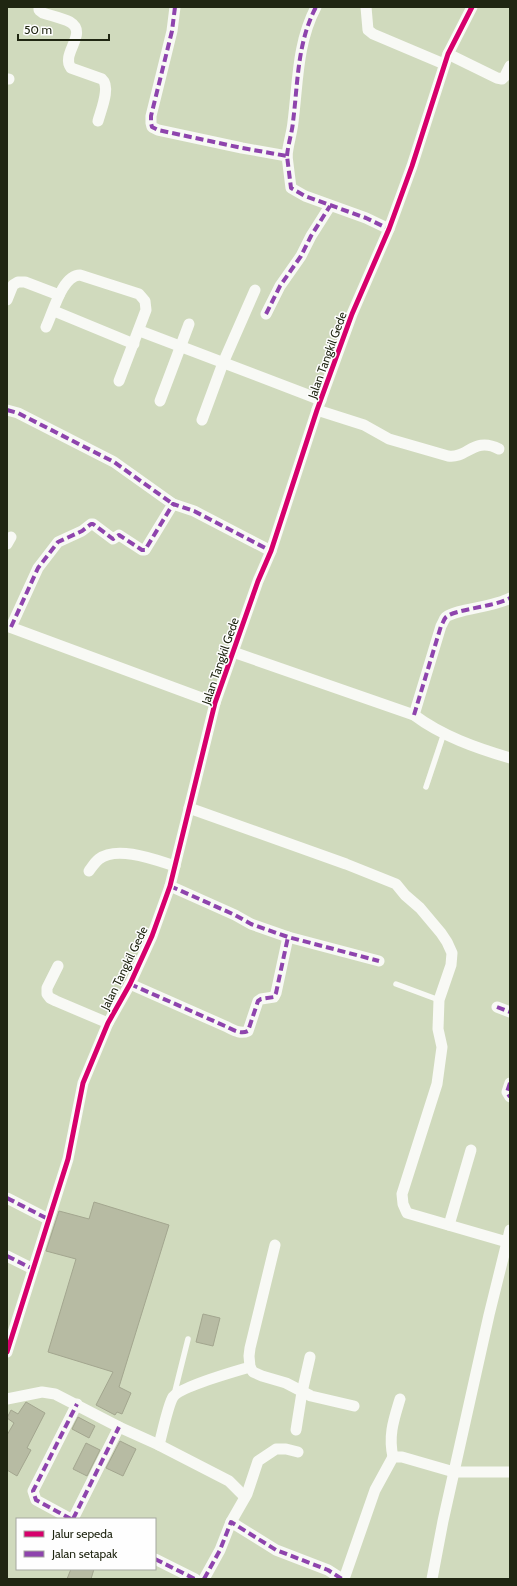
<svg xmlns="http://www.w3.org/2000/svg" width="517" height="1586" viewBox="0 0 517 1586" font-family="Cabin,sans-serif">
<rect width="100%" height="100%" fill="#d0dabd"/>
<!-- building -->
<g fill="#b7bba3" stroke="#a3a68f">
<path d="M94 1202 169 1225 119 1387 131 1393 122 1414 117 1412 115 1415 96 1405 113 1372 48 1352 76 1259 46 1251 59 1211 89 1219Z"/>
<path d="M203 1314 220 1318 213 1346 196 1342Z"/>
<path d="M26 1402 45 1413 27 1448 31 1450 17 1476 7 1470V1435L14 1423 7 1418 11 1410 18 1414Z"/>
<path d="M78 1417 95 1426 89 1438 72 1429Z"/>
<path d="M120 1441 136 1449 123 1476 106 1468Z"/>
<path d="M86 1443 100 1450 87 1476 73 1469Z"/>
<path d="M71 1569H94L91 1579H67Z"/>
</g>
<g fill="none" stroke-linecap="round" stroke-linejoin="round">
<!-- lane -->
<g stroke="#f8f9f5" stroke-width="5.5">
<path d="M426 787 444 733"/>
<path d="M396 984 439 1000"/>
<path d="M174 1395 188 1339"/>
</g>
<!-- street -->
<g stroke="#f8f9f5" stroke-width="11">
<path d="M39 7V10L43 13C52 16 62 18 70 22 89 33 60 54 71 68L102 79C111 87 101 110 98 121"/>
<path d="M175 7 172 31 151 116V123L152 127 158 130 242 148 287 156 291 188 305 196 366 218 389 229"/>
<path d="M366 7 368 30 373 34 444 64"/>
<path d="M448 54 497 78 502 79 505 76 510 66"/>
<path d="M7 79H9"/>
<path d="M287 156C288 144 292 133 293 122 298 83 297 43 316 7"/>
<path d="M7 300 13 285 18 282H25L59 295"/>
<path d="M54 311 134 344"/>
<path d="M266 314 280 286 301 256 311 236 330 206"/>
<path d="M46 327C53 313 62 275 80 275L139 294 145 301 146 310 119 381"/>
<path d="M140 331 321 400"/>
<path d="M160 401 189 324"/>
<path d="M7 410 18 413 114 462 173 504"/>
<path d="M317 410 364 425 389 439 448 456C467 459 474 436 499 449"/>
<path d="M202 420 223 363 255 290"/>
<path d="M7 544 11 537"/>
<path d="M7 626 215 703"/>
<path d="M11 627 38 568 58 542 82 531 91 524H93L113 539 119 535 142 550H145L173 504 194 511 271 551"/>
<path d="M233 652 414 715C442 736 476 748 510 758"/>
<path d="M414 715 441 626C443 623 444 619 446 617 456 609 494 607 510 598"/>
<path d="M189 808 346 864 396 884 405 895 420 908 441 933 447 942 452 953 451 965 439 1000 438 1029 442 1047 437 1084 402 1194 403 1204 407 1213 507 1242"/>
<path d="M89 871C92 867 95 862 99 859 117 845 156 860 175 866"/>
<path d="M170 886 235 915 251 924 288 937 379 961"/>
<path d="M58 966 47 988V994L50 998 56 1001 108 1023"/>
<path d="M130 984 225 1026C232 1029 240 1035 248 1031L258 1001 261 999 274 997 276 993 288 937"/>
<path d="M497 1007 510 1012"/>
<path d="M510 1083 507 1092 510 1097"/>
<path d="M7 1198 48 1219"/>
<path d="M449 1225 471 1150"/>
<path d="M7 1256 33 1269"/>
<path d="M7 1352 68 1159 83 1083 108 1023 130 984 152 936 170 886 215 703 258 581 271 551 317 410 352 314 389 229 412 166 448 54 472 7"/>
<path d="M250 1367 253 1372 262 1376 286 1383 311 1396 354 1406"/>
<path d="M7 1399 42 1392 55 1394 119 1427 159 1445 229 1481 245 1497"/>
<path d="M296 1430 302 1392 310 1357"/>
<path d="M159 1445C162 1434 168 1405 173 1397 180 1387 236 1371 250 1367L249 1356 250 1348 275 1245"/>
<path d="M393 1457C388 1435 394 1419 400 1399"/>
<path d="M71 1519 36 1500 33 1491 77 1404"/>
<path d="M73 1519 119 1427"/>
<path d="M231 1522 276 1550 328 1570 342 1579"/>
<path d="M155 1559 195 1579"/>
<path d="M204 1579 220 1550 231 1522 247 1494 258 1461 276 1449H286L298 1452"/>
<path d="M344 1579 375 1490 393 1457H402L454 1472H510"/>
<path d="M432 1579 443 1521 489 1315 510 1230"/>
</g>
<!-- quiet -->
<g stroke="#8e44ad" stroke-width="4" stroke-dasharray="8 4" stroke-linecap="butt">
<path d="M175 7 172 31 151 116V123L152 127 158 130 242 148 287 156 291 188 305 196 366 218 389 229"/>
<path d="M287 156C288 144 292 133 293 122 298 83 297 43 316 7"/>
<path d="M266 314 280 286 301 256 311 236 330 206"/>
<path d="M7 410 18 413 114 462 173 504"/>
<path d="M11 627 38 568 58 542 82 531 91 524H93L113 539 119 535 142 550H145L173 504 194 511 271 551"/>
<path d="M414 715 441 626C443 623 444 619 446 617 456 609 494 607 510 598"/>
<path d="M170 886 235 915 251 924 288 937 379 961"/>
<path d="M130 984 225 1026C232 1029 240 1035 248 1031L258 1001 261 999 274 997 276 993 288 937"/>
<path d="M497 1007 510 1012"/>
<path d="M510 1083 507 1092 510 1097"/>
<path d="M7 1198 48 1219"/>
<path d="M7 1256 33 1269"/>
<path d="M71 1519 36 1500 33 1491 77 1404"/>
<path d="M73 1519 119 1427"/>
<path d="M155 1559 195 1579"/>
<path d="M204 1579 220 1550 231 1522 276 1550 328 1570 342 1579"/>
</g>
<defs>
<path id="cycleway" d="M7 1352 68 1159 83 1083 108 1023 130 984 152 936 170 886 215 703 258 581 271 551 317 410 352 314 389 229 412 166 448 54 472 7"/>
</defs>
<!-- cycleway casing -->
<use href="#cycleway" stroke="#fefefe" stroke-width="8"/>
<!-- cycleway -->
<use href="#cycleway" stroke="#d6006c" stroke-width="5"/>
</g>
<g text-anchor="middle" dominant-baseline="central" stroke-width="3" stroke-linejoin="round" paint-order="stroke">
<!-- street labels -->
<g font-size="12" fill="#202612" stroke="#fefefe">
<text transform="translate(327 355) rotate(-70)">Jalan Tangkil Gede</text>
<text transform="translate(220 661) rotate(-71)">Jalan Tangkil Gede</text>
<text transform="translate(124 968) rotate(-64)">Jalan Tangkil Gede</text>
</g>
</g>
<!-- border -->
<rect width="517" height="1586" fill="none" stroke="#202612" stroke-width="16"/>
<!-- legend -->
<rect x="16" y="1518" width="140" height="52" fill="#fefefe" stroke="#a5a8a0"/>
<rect x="24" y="1531" width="20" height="6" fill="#d6006c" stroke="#a5a8a0"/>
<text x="52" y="1538" font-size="12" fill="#202612">Jalur sepeda</text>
<rect x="24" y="1551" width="20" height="6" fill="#8e44ad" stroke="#a5a8a0"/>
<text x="52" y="1558" font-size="12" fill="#202612">Jalan setapak</text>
<!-- scale -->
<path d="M18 34v6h91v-6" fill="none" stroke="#202612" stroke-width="2"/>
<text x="24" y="34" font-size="12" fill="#202612" stroke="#fefefe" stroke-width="3" paint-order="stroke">50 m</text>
</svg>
